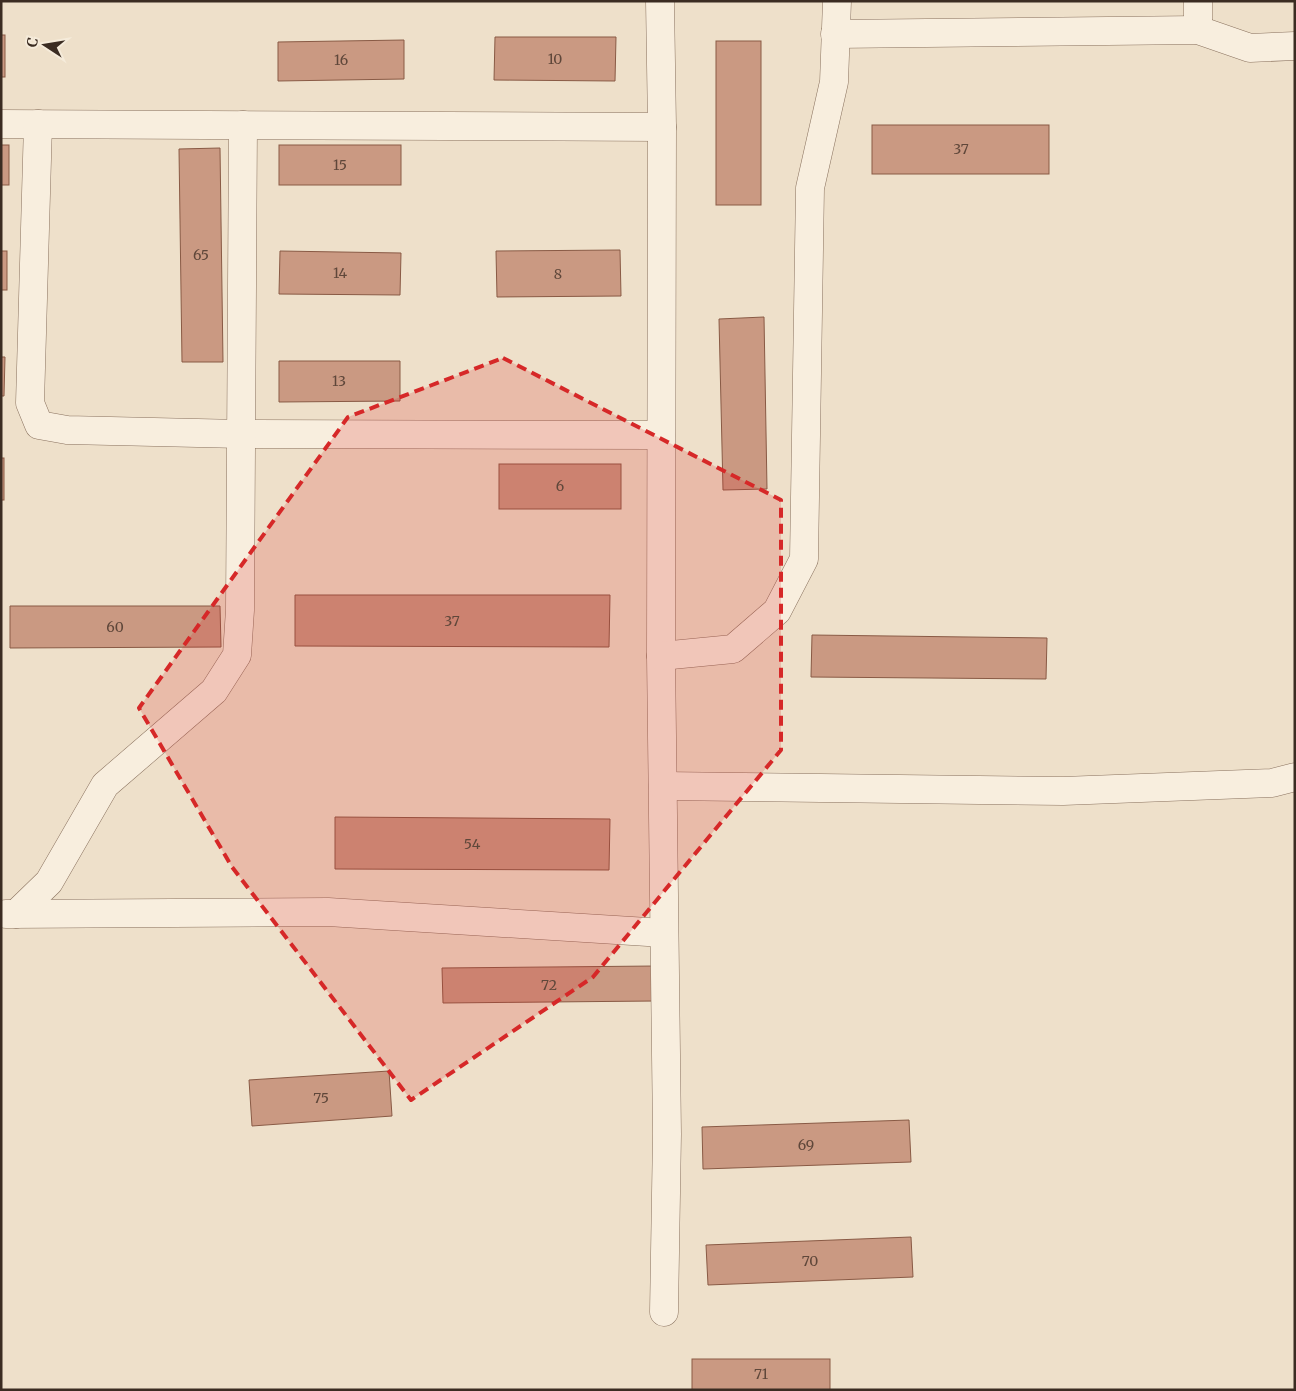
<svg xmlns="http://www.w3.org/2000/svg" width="1296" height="1391" viewBox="0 0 1296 1391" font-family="Merriweather,serif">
<rect width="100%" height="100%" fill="#eee0ca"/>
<!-- building -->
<g fill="#ca9982" stroke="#895a45">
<rect x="1" y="35" width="4" height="42"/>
<path d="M495 37H616L615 81 494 80Z"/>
<path d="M404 40V79L278 81V42Z"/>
<rect x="716" y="41" width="45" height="164"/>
<rect x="872" y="125" width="177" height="49"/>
<rect x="1" y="145" width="8" height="40"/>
<rect x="279" y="145" width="122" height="40"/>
<path d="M220 148 223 362H182L179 149Z"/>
<path d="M620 250 621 296 497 297 496 251Z"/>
<rect x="1" y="251" width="6" height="39"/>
<path d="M280 251 401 253 400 295 279 294Z"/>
<path d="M764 317 767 489 723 490 719 319Z"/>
<path d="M1 357H5L4 396H1Z"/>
<path d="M279 361H400V401L279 402Z"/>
<rect x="1" y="458" width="3" height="42"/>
<rect x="499" y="464" width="122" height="45"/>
<path d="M295 595H610L609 647 295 646Z"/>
<path d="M10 606H220L221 647 10 648Z"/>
<path d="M812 635 1047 638 1046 679 811 677Z"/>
<path d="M335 817 610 819 609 870 335 869Z"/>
<path d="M655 966V1001L443 1003 442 968Z"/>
<path d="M389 1071 392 1116 252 1126 249 1080Z"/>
<path d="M909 1120 911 1162 703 1169 702 1127Z"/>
<path d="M911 1237 913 1277 708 1285 706 1245Z"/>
<rect x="692" y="1359" width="138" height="31"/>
</g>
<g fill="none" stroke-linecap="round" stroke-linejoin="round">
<defs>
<g id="minor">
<path d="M660 1 662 127 661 656 667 1134 664 1312"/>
<path d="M1198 30V1"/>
<path d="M835 34 1198 30 1250 48 1295 46"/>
<path d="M1 124 662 127"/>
<path d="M38 124 30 403 39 425 67 430 241 434 661 435"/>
<path d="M661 656 733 649 777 611 804 559 810 188 834 82 837 1"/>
<path d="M663 786 1063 791 1272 783 1295 777"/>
<path d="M6 914 328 912 664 933"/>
<path d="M16 914 49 882 105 785 214 691 237 655 240 610 243 125"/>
</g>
</defs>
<!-- minor casing -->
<use href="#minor" stroke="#8a725f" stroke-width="29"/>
<!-- minor -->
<use href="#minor" stroke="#f8eede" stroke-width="28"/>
</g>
<!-- marked area -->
<path fill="#d62828" fill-opacity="0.2" stroke="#d62828" stroke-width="4" stroke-dasharray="10 6" stroke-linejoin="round" d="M503 358 781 500V750L593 977 411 1100 232 867 139 708 348 417Z"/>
<g text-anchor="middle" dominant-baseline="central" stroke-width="4" stroke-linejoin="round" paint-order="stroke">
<!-- number labels -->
<g font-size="14" fill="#5f473a">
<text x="555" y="59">10</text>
<text x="341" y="60">16</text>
<text x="961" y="149">37</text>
<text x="340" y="165">15</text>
<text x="201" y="255">65</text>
<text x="340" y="273">14</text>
<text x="558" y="274">8</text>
<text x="339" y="381">13</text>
<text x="560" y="486">6</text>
<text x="452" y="621">37</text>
<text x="115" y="627">60</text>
<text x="472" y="844">54</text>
<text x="549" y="985">72</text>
<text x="321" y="1098">75</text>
<text x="806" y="1145">69</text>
<text x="810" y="1261">70</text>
<text x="761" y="1374">71</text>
</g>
</g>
<!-- border -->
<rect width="1296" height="1391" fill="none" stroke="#3b2c22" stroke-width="5"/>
<!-- north arrow -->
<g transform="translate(45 45) rotate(282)" stroke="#f5ebda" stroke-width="4" paint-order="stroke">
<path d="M0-4L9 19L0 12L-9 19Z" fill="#3b2c22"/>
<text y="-8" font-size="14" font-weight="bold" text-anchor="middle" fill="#3b2c22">С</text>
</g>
</svg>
